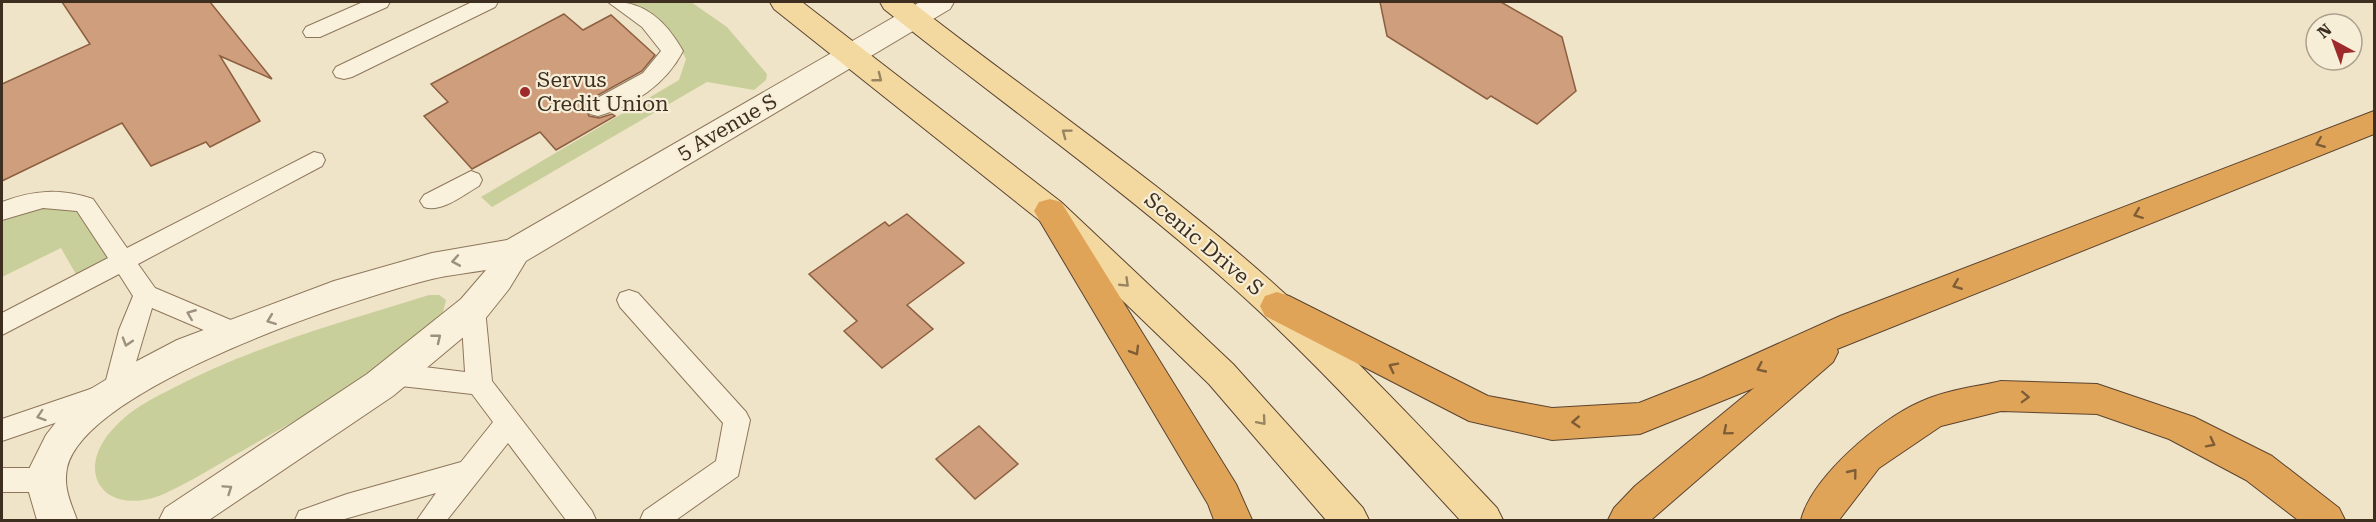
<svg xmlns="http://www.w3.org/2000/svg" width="2376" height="522" viewBox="0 0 2376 522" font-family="'Roboto Serif',serif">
<rect width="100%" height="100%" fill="#f0e4c8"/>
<!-- green -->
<g fill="#c9cf9b">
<path d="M621 2H691L727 27 767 74 766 80 754 90 707 82 492 207 481 197 679 80 686 59C674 33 647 13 621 2Z"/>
<path d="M69 199 122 260 81 283 61 248 2 277V211L27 202Z"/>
<path d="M429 295H439L446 300 443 312C421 331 400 350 377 367 335 400 287 425 242 451 217 465 192 481 166 493 104 521 66 469 123 419 137 406 156 397 173 388 253 346 343 322 429 295Z"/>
</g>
<!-- building -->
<g fill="#cf9f7d" stroke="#8d5f41" stroke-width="1.5">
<path d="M62 2H210L272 79 220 56 260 121 210 147 206 142 151 166 122 123 2 181V84L90 44Z"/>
<path d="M1380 2H1501L1562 37 1576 91 1537 124 1491 96 1487 99 1387 36Z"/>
<path d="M564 14 583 30 611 15 655 55 642 71 589 100 585 107 589 116 599 118 612 114 615 116 556 150 540 132 472 169 424 116 448 102 431 84Z"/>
<path d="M907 214 964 263 907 305 933 329 882 368 844 331 857 321 809 274 885 222 889 226Z"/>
<path d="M979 426 1018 464 975 499 936 459Z"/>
</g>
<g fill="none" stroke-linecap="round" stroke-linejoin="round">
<defs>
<g id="lane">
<path d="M363 2H390L387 7 320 37H306L303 32 306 27Z"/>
<path d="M472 2H498L495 7 352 77 344 79 336 77 333 72 336 67Z"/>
<path d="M608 2C644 0 666 21 683 51 666 84 633 106 598 116L590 114 587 108 590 102 643 73 661 51 642 27Z"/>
<path d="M314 152 322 154 325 160 322 166 138 264 155 288 245 326 249 333 245 340 236 343 227 340 152 308 125 399 2 441V419L105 384 119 330 133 296 119 274 2 335V313L108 258 77 211 43 208 2 220V202C34 190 60 188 93 199L127 248Z"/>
<path d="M471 171 479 174 482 180 479 186C463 195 442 213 424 207L420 201 424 195Z"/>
<path d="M629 290 638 293 746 412 750 420 738 476 676 520H640L644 511 716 461 723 423 620 307 617 300 620 293Z"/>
<path d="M473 299 482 302 485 309 492 381 592 511 596 520H566L508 443 447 520H417L436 493 341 520H295L299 511 347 494 461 462 493 422 472 394 392 385 383 382 379 374 383 366 392 363 465 372 461 309 464 302Z"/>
<path d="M2 468H48L58 471 62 480 58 489 48 492H2Z"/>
</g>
<path id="street" d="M920 2H954L950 9 526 261 509 289 485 319 393 396 209 520H159L165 508 367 374 461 299 486 270C468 273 449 275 432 279 355 298 85 387 67 468 63 488 71 503 77 520H37L28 489 30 467 46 435 74 399 137 361 177 340 334 281 432 253 507 240Z"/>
<g id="primary">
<path d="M770 2H802L1061 202 1233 364 1363 508 1369 520H1326L1209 384 1039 220 774 9Z"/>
<path d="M880 2H912C1021 87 1136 166 1242 256 1334 334 1415 421 1497 508L1503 520H1460C1382 435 1305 350 1218 274 1111 180 995 98 884 9Z"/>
</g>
<g id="highway">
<path d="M2374 111V134L1837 349 1838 352 1833 362 1651 520H1608L1614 508 1635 486 1754 388 1640 434 1552 440 1469 421 1265 316 1260 306 1265 296 1277 292 1289 296 1488 396 1552 408 1639 403 1702 378 1840 316Z"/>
<path d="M1050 199 1061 202 1236 484 1252 520H1214L1208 504 1034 211 1039 202Z"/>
<path d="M2001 381 2097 384 2194 417 2272 456 2339 508 2345 520H2298L2246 480 2169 439 2097 414 2001 411 1941 426 1879 468 1839 520H1801C1812 477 1879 420 1920 402 1945 390 1975 387 2001 381Z"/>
</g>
</defs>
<!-- lane casing -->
<use href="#lane" stroke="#8d765c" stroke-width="2"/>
<!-- street casing -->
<use href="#street" stroke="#8d765c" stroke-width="2"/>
<!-- primary casing -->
<use href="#primary" stroke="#5b4430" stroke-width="2"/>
<!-- highway casing -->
<use href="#highway" stroke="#5b4430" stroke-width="2"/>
<!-- lane -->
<use href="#lane" fill="#faf1dc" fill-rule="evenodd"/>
<!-- street -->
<use href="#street" fill="#faf1dc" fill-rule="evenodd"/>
<!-- primary -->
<use href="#primary" fill="#f3d9a0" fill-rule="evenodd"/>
<!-- highway -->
<use href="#highway" fill="#e0a458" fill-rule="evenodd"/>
</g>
<!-- one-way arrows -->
<defs><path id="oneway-chevron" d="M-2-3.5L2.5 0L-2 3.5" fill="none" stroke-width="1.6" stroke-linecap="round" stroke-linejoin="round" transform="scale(1.5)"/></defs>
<g stroke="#988460">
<use href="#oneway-chevron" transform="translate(878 78) rotate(38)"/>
<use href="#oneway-chevron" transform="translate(1066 133) rotate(-143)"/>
<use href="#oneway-chevron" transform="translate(1125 283) rotate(44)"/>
<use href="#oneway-chevron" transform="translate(1262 421) rotate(49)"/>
</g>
<g stroke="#7e5d36">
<use href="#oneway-chevron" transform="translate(2320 143) rotate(158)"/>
<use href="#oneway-chevron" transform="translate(2138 214) rotate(159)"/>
<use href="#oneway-chevron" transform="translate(1957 285) rotate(158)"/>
<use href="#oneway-chevron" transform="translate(1135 351) rotate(59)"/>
<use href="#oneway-chevron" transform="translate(1393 367) rotate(-153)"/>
<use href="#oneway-chevron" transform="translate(1761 368) rotate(155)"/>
<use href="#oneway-chevron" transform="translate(2025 397) rotate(2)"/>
<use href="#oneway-chevron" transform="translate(1576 422) rotate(176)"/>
<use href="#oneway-chevron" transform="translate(1727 431) rotate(140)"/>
<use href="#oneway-chevron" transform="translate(2211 443) rotate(27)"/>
<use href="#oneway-chevron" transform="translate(1853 473) rotate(-51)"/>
</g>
<g stroke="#9c907e">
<use href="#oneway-chevron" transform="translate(456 261) rotate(170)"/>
<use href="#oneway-chevron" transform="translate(191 314) rotate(-158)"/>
<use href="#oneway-chevron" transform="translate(271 320) rotate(159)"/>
<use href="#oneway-chevron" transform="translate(437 338) rotate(-39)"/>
<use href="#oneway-chevron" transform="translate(127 342) rotate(107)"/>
<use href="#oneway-chevron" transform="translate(41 416) rotate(162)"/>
<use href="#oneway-chevron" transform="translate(228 489) rotate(-34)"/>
</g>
<!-- markers -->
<circle fill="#9e2a2b" stroke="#f7eed8" stroke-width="2" cx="525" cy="92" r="6"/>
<g text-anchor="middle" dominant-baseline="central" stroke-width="4.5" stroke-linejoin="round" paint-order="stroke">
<!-- poi labels -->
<g font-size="21" fill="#3d2e20" stroke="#f7eed8" text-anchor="start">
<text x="537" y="80">Servus<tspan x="537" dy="24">Credit Union</tspan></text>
</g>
<!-- street labels -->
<g font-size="21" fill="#3d2e20" stroke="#f7eed8">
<text transform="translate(727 127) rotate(-30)">5 Avenue S</text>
<text transform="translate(1204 244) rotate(40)">Scenic Drive S</text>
</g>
</g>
<!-- border -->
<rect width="2376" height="522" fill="none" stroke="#3d2e20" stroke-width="6"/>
<!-- north arrow -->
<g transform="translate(2334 42) rotate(319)"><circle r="28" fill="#f7eed8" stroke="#ada18e" stroke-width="1.5"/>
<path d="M0-4.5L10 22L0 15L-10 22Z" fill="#9e2a2b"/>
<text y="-9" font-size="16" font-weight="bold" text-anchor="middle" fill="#3d2e20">N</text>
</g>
</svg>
